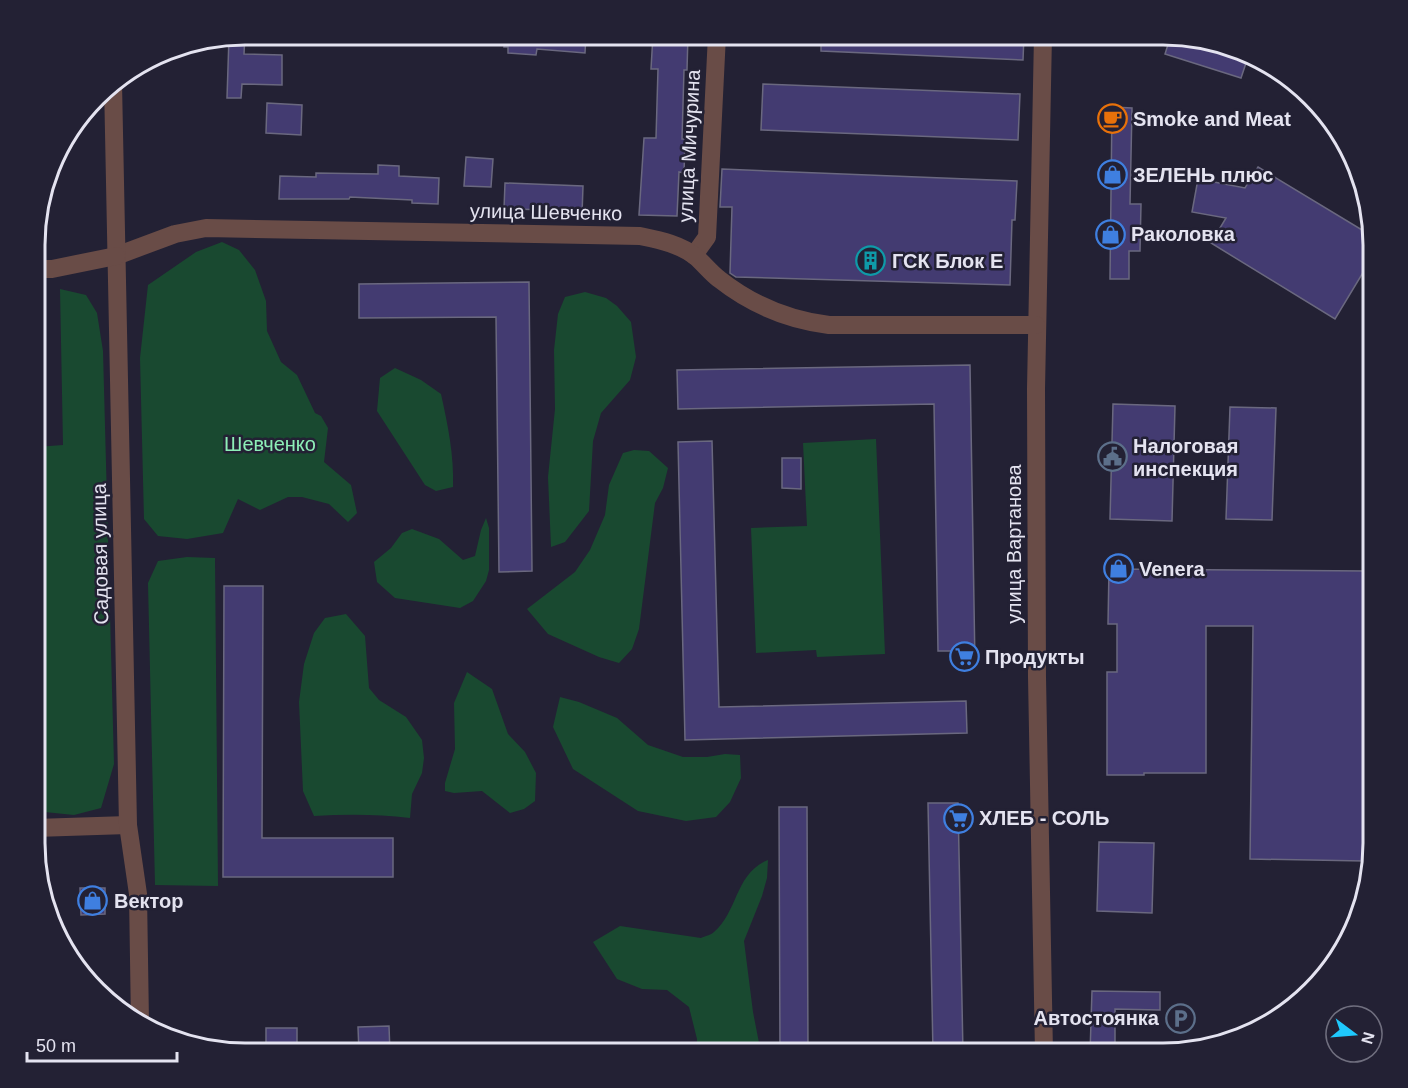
<svg xmlns="http://www.w3.org/2000/svg" width="1408" height="1088" viewBox="0 0 1408 1088" font-family="Arial,sans-serif">
<rect width="100%" height="100%" fill="#232134"/>
<!-- green -->
<g fill="#194930">
<path d="M222 242 239 250 255 270 266 301 267 331 281 362 297 375 315 413 321 416 328 428 324 462 351 485 357 513 348 522 329 504 302 497H288L260 510 238 499 223 533 187 539 158 536 144 519 140 358 148 285 196 252Z"/>
<path d="M60 289 86 295 97 313 103 351 114 764 101 808 74 815 35 811 36 447 63 445Z"/>
<path d="M585 292 606 298 617 306 631 322 636 357 630 380 601 413 593 441 589 511 565 542 551 547 548 477 555 409 554 350 558 314 565 297Z"/>
<path d="M395 368 421 380 441 394C448 426 454 455 453 487L436 491 425 485 377 411 380 378Z"/>
<path d="M876 439 885 654 817 657 816 650 756 653 751 528 807 526 803 443Z"/>
<path d="M634 450 649 451 668 468 663 488 655 503 639 629 632 649 619 663 599 657 548 634 527 609 575 572 590 550 605 515 609 485 623 453Z"/>
<path d="M486 518 489 528V570L486 581 473 601 460 608 395 598 377 582 374 562 391 548 402 533 412 529 439 539 463 560 475 556 481 530Z"/>
<path d="M187 557 215 558 218 886 155 885 148 583 158 561Z"/>
<path d="M346 614 365 636 369 688 379 700 406 717 422 740 424 758 422 773 412 794 410 818C378 814 346 814 314 816L303 791 299 702 304 664 314 633 325 618Z"/>
<path d="M467 672 492 689 508 734 525 752 536 773 535 801 524 809 510 813 482 791 454 793 445 791V783L455 749 454 703Z"/>
<path d="M560 697 579 702 617 718 648 745 683 757H707L725 754 740 755 741 778 730 802 716 817 686 821 638 811 573 769 553 727Z"/>
<path d="M768 860 767 878 762 896 744 941 753 1012 761 1053H697V1039L689 1007 667 990 642 989 617 979 593 942 620 926 701 938C705 936 711 935 714 932 738 912 735 873 768 860Z"/>
</g>
<!-- building -->
<g fill="#433b71" stroke="#6a687f" stroke-width="1.5">
<path d="M245 34 244 54 282 55V85L242 84 241 98H227L229 37Z"/>
<path d="M505 35H586L585 53 537 49 536 55 508 53V47H504Z"/>
<path d="M653 35H688L687 70H684L682 139H685L684 173 679 172 677 216 639 215 644 138H656L658 69H651Z"/>
<path d="M821 35H1024L1023 60 821 51Z"/>
<path d="M1171 35 1243 50 1249 54 1241 78 1165 54Z"/>
<path d="M763 84 1020 94 1018 140 761 130Z"/>
<path d="M267 103 302 105 301 135 266 133Z"/>
<path d="M1112 107 1132 108 1130 204H1141L1140 251H1129V279H1110Z"/>
<path d="M466 157 493 159 491 187 464 186Z"/>
<path d="M378 165 399 166V176L439 178 438 204 412 203V200L350 197 349 199H279L280 176 316 177V173L378 174Z"/>
<path d="M1258 167 1372 236 1373 256 1335 319 1211 243 1226 218 1192 212 1198 179 1245 188Z"/>
<path d="M722 169 1017 181 1015 220H1012L1010 285 736 277 730 273 732 207H720Z"/>
<path d="M505 183 583 186 582 215 556 214V210L504 209Z"/>
<path d="M529 282 532 571 499 572 496 317 359 318V284Z"/>
<path d="M970 365 975 664H954L953 651H938L934 404 678 409 677 370Z"/>
<path d="M1113 404 1175 406 1172 521 1110 519Z"/>
<path d="M1230 407 1276 408 1272 520 1226 519Z"/>
<path d="M712 441 719 707 966 701 967 733 685 740 678 442Z"/>
<path d="M782 458H801V489L782 488Z"/>
<path d="M1109 569 1367 571 1364 861 1250 859 1253 626H1206V773H1144V775H1107V672H1117V624H1108Z"/>
<path d="M224 586H263L262 838H393V877H223Z"/>
<path d="M928 803H958L963 1053H933Z"/>
<path d="M779 807H807L808 1053H780Z"/>
<path d="M1099 842 1154 843 1152 913 1097 911Z"/>
<path d="M80 888H105V914L81 915Z"/>
<path d="M1092 991 1160 992V1010L1115 1009V1053H1090Z"/>
<path d="M389 1026 390 1053H359L358 1027Z"/>
<rect x="266" y="1028" width="31" height="25"/>
</g>
<g fill="none" stroke-linecap="round" stroke-linejoin="round">
<!-- minor -->
<g stroke="#694c47" stroke-width="18">
<path d="M1043 35 1036 389 1037 677 1044 1053"/>
<path d="M694 255 707 237 717 35"/>
<path d="M116 256 175 234 206 228 640 236C659 240 680 244 696 257 704 264 711 273 719 279 752 305 788 320 829 325H1036"/>
<path d="M35 828 128 825"/>
</g>
<!-- tertiary -->
<g stroke="#694c47" stroke-width="18">
<path d="M113 83 128 825 138 894 140 1023"/>
<path d="M36 269H52L116 256"/>
</g>
</g>
<!-- icons -->
<defs>
<symbol id="cafe-ring" viewBox="-11 -11 22 22"><circle r="9.5" fill="#232134" stroke="#e8710a" stroke-width="1.5"/><path d="M-5.5-4.5H6V0H3Q3 3.5 0 3.5H-2.5Q-5.5 3.5-5.5 0ZM3-3.2v2h1.7v-2ZM-6 4.5H4V6H-6Z" fill="#e8710a"/></symbol>
<symbol id="shop-ring" viewBox="-11 -11 22 22"><circle r="9.5" fill="#232134" stroke="#3f7fe0" stroke-width="1.5"/><path d="M-5-2.5h2.3a2.7 3.5 0 0 1 5.4 0H5L5.5 6h-11ZM-1.5-2.5h3a1.5 2.3 0 0 0-3 0Z" fill="#3f7fe0"/></symbol>
<symbol id="building-ring" viewBox="-11 -11 22 22"><circle r="9.5" fill="#232134" stroke="#0f9aa8" stroke-width="1.5"/><path d="M-4-6H4V6H1V3H-1V6H-4ZM-2.5-4.3h1.7v1.8h-1.7ZM.8-4.3h1.7v1.8H.8ZM-2.5-1h1.7V.8h-1.7ZM.8-1h1.7V.8H.8Z" fill="#0f9aa8"/></symbol>
<symbol id="civic-ring" viewBox="-11 -11 22 22"><circle r="9.5" fill="#232134" stroke="#5c6f8a" stroke-width="1.5"/><path d="M-.6-6.5H3V-4.5H.6V-3L4-1V1h2V6H-6V1h2V-1L-.6-3ZM-1.2 2.5V6h2.4V2.5Z" fill="#5c6f8a"/></symbol>
<symbol id="supermarket-ring" viewBox="-11 -11 22 22"><circle r="9.5" fill="#232134" stroke="#3f7fe0" stroke-width="1.5"/><path d="M-6-5.5h2.5l.6 2H6L4.5 2H-2.5L-4.4-4H-6ZM-1.5 3.2a1.3 1.3 0 1 0 .1 0ZM3 3.2a1.3 1.3 0 1 0 .1 0Z" fill="#3f7fe0"/></symbol>
<symbol id="parking-ring" viewBox="-11 -11 22 22"><circle r="9.5" fill="#232134" stroke="#5c6f8a" stroke-width="1.5"/><path d="M-3.5-5.5H1a3.5 3.5 0 0 1 0 7H-1V5.5H-3.5ZM-1-3.4V-.6H.8a1.4 1.4 0 0 0 0-2.8Z" fill="#5c6f8a"/></symbol>
</defs>
<g fill-rule="evenodd">
<use href="#cafe-ring" x="1096" y="102" width="33" height="33"/>
<use href="#shop-ring" x="1096" y="158" width="33" height="33"/>
<use href="#shop-ring" x="1094" y="218" width="33" height="33"/>
<use href="#building-ring" x="854" y="244" width="33" height="33"/>
<use href="#civic-ring" x="1096" y="440" width="33" height="33"/>
<use href="#shop-ring" x="1102" y="552" width="33" height="33"/>
<use href="#supermarket-ring" x="948" y="640" width="33" height="33"/>
<use href="#supermarket-ring" x="942" y="802" width="33" height="33"/>
<use href="#shop-ring" x="76" y="884" width="33" height="33"/>
<use href="#parking-ring" x="1164" y="1002" width="33" height="33"/>
</g>
<g text-anchor="middle" dominant-baseline="central" stroke-width="5" stroke-linejoin="round" paint-order="stroke">
<!-- poi labels -->
<g font-size="20" font-weight="bold" fill="#e4e3f0" stroke="#232134" text-anchor="start">
<text x="1133" y="119">Smoke and Meat</text>
<text x="1133" y="175">ЗЕЛЕНЬ плюс</text>
<text x="1131" y="234">Раколовка</text>
<text x="892" y="261">ГСК Блок Е</text>
<text x="1133" y="446">Налоговая<tspan x="1133" dy="23">инспекция</tspan></text>
<text x="1139" y="569">Venera</text>
<text x="985" y="657">Продукты</text>
<text x="979" y="818">ХЛЕБ - СОЛЬ</text>
<text x="114" y="901">Вектор</text>
<text x="1159" y="1018" text-anchor="end">Автостоянка</text>
</g>
<!-- street labels -->
<g font-size="20" fill="#e4e3f0" stroke="#232134">
<text transform="translate(689 146) rotate(-87)">улица Мичурина</text>
<text transform="translate(546 212) rotate(1)">улица Шевченко</text>
<text transform="translate(1014 544) rotate(-90)">улица Вартанова</text>
<text transform="translate(100 554) rotate(-91)">Садовая улица</text>
</g>
<!-- park labels -->
<g font-size="20" fill="#8deeb7" stroke="#232134">
<text x="270" y="444">Шевченко</text>
</g>
</g>
<!-- crop -->
<path d="M0 0H1408V1088H0ZM245 45H1163A200 200 0 0 1 1363 245V843A200 200 0 0 1 1163 1043H245A200 200 0 0 1 45 843V245A200 200 0 0 1 245 45Z" fill="#232134" fill-rule="evenodd"/>
<path fill="none" stroke="#e4e3f0" stroke-width="3" d="M245 45H1163A200 200 0 0 1 1363 245V843A200 200 0 0 1 1163 1043H245A200 200 0 0 1 45 843V245A200 200 0 0 1 245 45Z"/>
<!-- north arrow -->
<g transform="translate(1354 1034) rotate(106)"><circle r="28" fill="#232134" stroke="#706f7f" stroke-width="1.5"/>
<path d="M0-4.5L10 22L0 15L-10 22Z" fill="#1fc9fd"/>
<text y="-9" font-size="16" font-weight="bold" text-anchor="middle" fill="#e4e3f0">N</text>
</g>
<!-- scale -->
<path d="M27 1052v9h150v-9" fill="none" stroke="#e4e3f0" stroke-width="3"/>
<text x="36" y="1052" font-size="18" fill="#e4e3f0" stroke="#232134" stroke-width="4.5" paint-order="stroke">50 m</text>
</svg>
